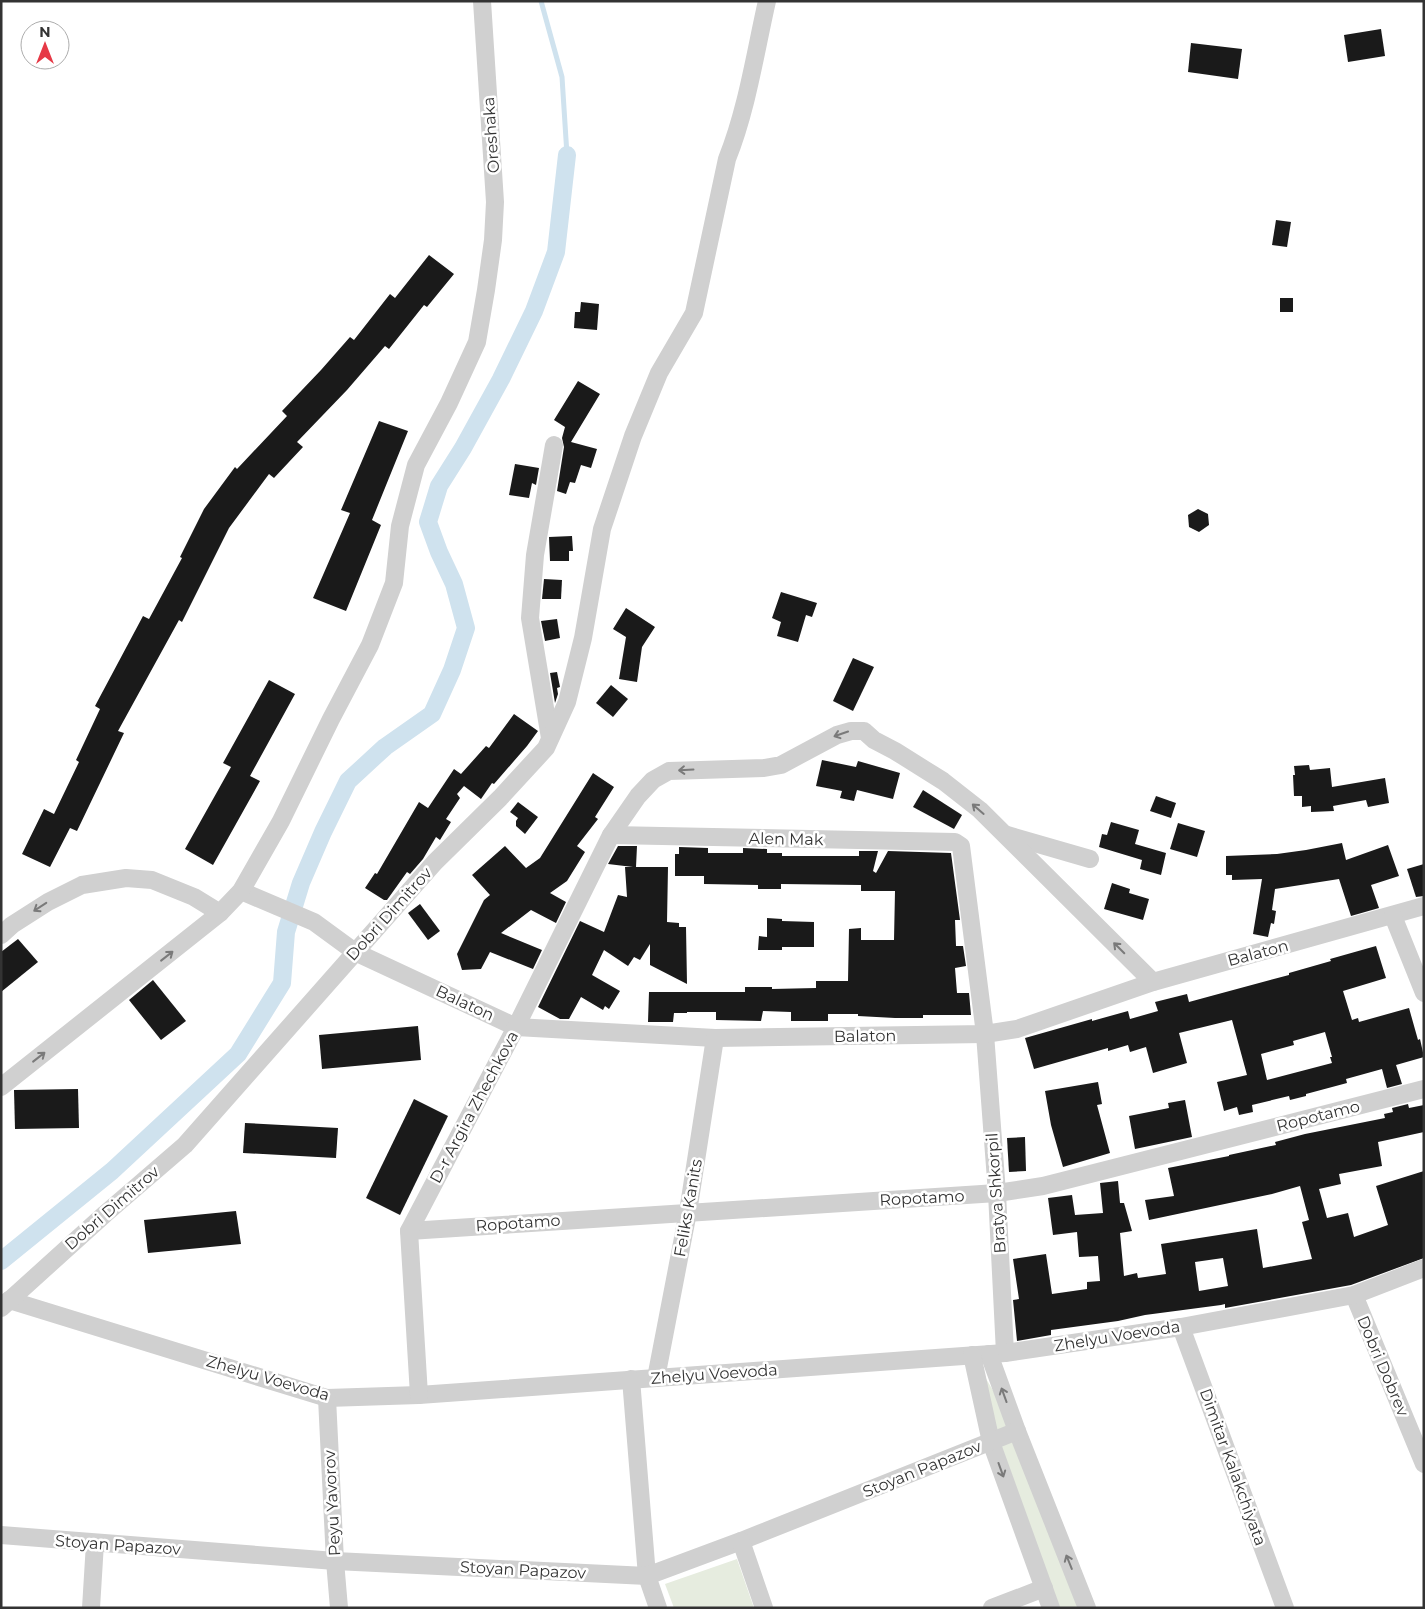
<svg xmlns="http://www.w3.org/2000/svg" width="1425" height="1609" viewBox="0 0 1425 1609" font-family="Montserrat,sans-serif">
<rect width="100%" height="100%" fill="#fff"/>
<!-- green -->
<g fill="#e6ecdf">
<path d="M972 1355 1017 1431 1087 1608H1051Z"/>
<path d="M737 1559 754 1608H674L665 1584Z"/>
</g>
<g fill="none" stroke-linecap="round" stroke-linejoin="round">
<!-- stream -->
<path stroke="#cfe2ee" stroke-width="5" d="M541 1 562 77 567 155"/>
<!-- canal -->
<path stroke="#cfe2ee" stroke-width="18" d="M1 1261 112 1171 238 1054 282 983 286 932 301 883 323 832 348 781 385 747 432 714 452 670 466 628 454 584 439 552 428 522 439 486 463 448 501 379 534 311 556 252 567 155"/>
</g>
<!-- building -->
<g fill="#1a1a1a" fill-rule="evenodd">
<path d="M1381 29 1385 56 1348 62 1344 35Z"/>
<path d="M1191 43 1242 49 1238 79 1188 72Z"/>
<path d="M1276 220 1291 222 1287 247 1272 245Z"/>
<path d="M429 255 454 274 427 307 424 305 389 349 385 346 347 390 297 442 303 447 274 478 269 474 229 528 182 622 179 620 118 731 124 733 77 831 70 828 50 867 22 854 44 809 54 814 79 762 76 760 100 709 95 706 143 616 149 619 182 558 180 557 204 509 235 467 237 469 287 416 282 411 321 370 350 337 354 340 390 294 395 298Z"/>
<rect x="1280" y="298" width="13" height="14"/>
<path d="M581 302 599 304 597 330 574 328 575 312H580Z"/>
<path d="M578 381 600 394 571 442 597 449 591 468 581 465 575 483 570 482 566 494 557 491 564 447 562 438 565 427 554 420Z"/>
<path d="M379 421 408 431 372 520 381 525 346 611 313 598 350 513 341 510Z"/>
<path d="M515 464 539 468 536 485 532 483 529 498 509 495Z"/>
<path d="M1198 509 1208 514 1209 525 1199 532 1189 527 1188 515Z"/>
<path d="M572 536 573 551H569V561H550L549 537Z"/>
<path d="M544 579 562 580 561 599H542Z"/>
<path d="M781 592 817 603 812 617 806 615 798 642 777 636 781 622 772 618Z"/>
<path d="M626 608 655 627 642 647 637 682 619 679 626 637 613 629Z"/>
<path d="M557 619 560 638 545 641 541 621Z"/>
<path d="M853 658 874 667 853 711 833 701Z"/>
<path d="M557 672 560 687 557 688 558 694 555 703 550 673Z"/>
<path d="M269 680 295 694 250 776 260 781 213 865 185 849 231 767 223 763Z"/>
<path d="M611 685 628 699 613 717 596 703Z"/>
<path d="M514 714 538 731 527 746 494 784 492 783 481 799 464 786 457 794 460 798 446 819 451 822 440 840 436 837 423 859 410 874 407 872 387 900H384L365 888 375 873 377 874 419 802 428 808 454 769 461 774 486 746 489 748Z"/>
<path d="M822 760 856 767 858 761 900 773 893 799 857 790 854 801 840 798 842 791 816 786Z"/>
<path d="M1309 765 1310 770 1330 768 1332 787 1385 778 1389 803 1368 807 1366 800 1333 806 1334 811 1311 812V806L1302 807V796H1294L1293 775H1295L1294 766Z"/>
<path d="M593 773 614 787 595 817 598 819 577 846 585 852 567 881 550 893 566 902 556 923 531 910 501 933 542 950 533 969 490 952 481 969 462 970 457 954 484 900 490 895 472 875 505 846 526 868 540 858Z"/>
<path d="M923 790 962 815 954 829 913 807Z"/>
<path d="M1156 796 1176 803 1171 818 1150 811Z"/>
<path d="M518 802 538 817 525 834 516 826V821L518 818 510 812Z"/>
<path d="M1111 822 1139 830 1135 844 1166 853 1161 875 1140 869 1142 860 1099 847 1102 834 1107 835Z"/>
<path d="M1178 823 1205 831 1197 857 1170 849Z"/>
<path d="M1342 843 1346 860 1388 845 1399 876 1371 885 1379 908 1351 916 1339 879 1275 889 1272 910 1276 911 1274 924 1271 923 1268 937 1253 934 1262 879 1232 880V875H1226V856L1277 854 1306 850Z"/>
<path d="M618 846H637L636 867H668L667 922 679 923V927H686L687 984 650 965V944L640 960 634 957 628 966 604 950 592 975 620 991 609 1009 605 1006 603 1010 581 997 569 1019H560L538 1007 580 921 604 932 618 895 627 897 625 867H633L608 864Z"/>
<path d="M679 847 708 848V853H743V848L767 849V853H782V856H859V851H878L873 871 876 873 888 851 951 853 960 920H955L956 946H963L966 966 955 968 957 993H969L971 1015H923V1018H895L858 1016V1014H828V1021H791V1012L763 1011 761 1021 716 1020V1012H687V1013H674L673 1022H648L649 992H745V987H772V989L816 988V981H848L849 929 861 928V940H894L895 891H861V885L781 884V889H758V885L704 884V876H675V854H679Z"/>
<path d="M1424 864V896L1416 897 1407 869Z"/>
<path d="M1112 883 1130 889 1129 893 1149 899 1143 920 1104 909Z"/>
<path d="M420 904 440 931 428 940 408 913Z"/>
<path d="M767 918 782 919V921L814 922V947H782V950H758L759 936 767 937Z"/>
<path d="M18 939 38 962 1 992V952Z"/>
<path d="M1376 946 1386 978 1343 991 1352 1020 1358 1018 1359 1022 1409 1008 1418 1040 1420 1039 1424 1057 1396 1065 1402 1084 1387 1088 1382 1069 1346 1079 1347 1083 1306 1094V1096L1290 1100 1289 1096 1252 1105 1253 1112 1239 1115 1237 1107 1224 1111 1217 1082 1247 1075 1232 1020 1179 1033 1187 1063 1153 1073 1146 1047 1130 1052 1128 1045 1108 1051V1048L1034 1069 1025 1038 1092 1019V1021L1128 1011 1130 1019 1158 1011 1155 1002 1187 994 1189 1002 1211 996 1289 975V973L1331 961 1330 959ZM1325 1032 1332 1057H1330L1332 1063 1267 1080 1261 1054 1294 1045 1293 1041Z"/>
<path d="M153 980 186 1021 161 1040 129 1000Z"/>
<path d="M418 1026 421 1060 322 1069 319 1035Z"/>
<path d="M1098 1082 1102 1104 1097 1105 1110 1153 1063 1167 1051 1125 1045 1091Z"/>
<path d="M78 1089 79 1128 15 1129 14 1090Z"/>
<path d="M414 1099 448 1116 400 1215 366 1198Z"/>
<path d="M1185 1100 1192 1137 1135 1149 1129 1116 1169 1108 1168 1103Z"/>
<path d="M1408 1104 1409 1108 1424 1105V1132L1378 1142 1382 1166 1339 1174 1341 1184 1319 1189 1327 1218 1348 1213 1354 1237 1388 1225 1376 1186 1424 1171V1258L1351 1285 1225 1308V1304L1221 1305 1145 1315 1118 1321 1051 1330V1335L1017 1341 1013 1300 1019 1299 1013 1259 1046 1254 1052 1294 1087 1289V1282L1100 1281 1098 1256 1079 1257 1077 1232 1053 1235 1048 1198 1072 1195 1075 1215 1103 1213 1100 1183 1118 1181 1120 1203H1124L1132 1231 1120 1233 1124 1276 1137 1273 1138 1278 1166 1274 1161 1244 1257 1229 1263 1268 1312 1259 1302 1222 1309 1220 1300 1186 1272 1194 1149 1220 1145 1200 1174 1196 1168 1168 1229 1156V1155L1276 1145 1275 1142 1305 1134 1385 1118 1384 1114 1393 1112 1392 1108ZM1223 1258 1228 1286 1199 1291 1195 1262Z"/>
<path d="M245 1123 338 1128 336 1158 243 1153Z"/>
<path d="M1025 1137 1026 1171 1009 1172 1007 1138Z"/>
<path d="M236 1211 241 1244 148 1253 144 1220Z"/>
</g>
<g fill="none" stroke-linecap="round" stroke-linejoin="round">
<!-- minor -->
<g stroke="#d0d0d0" stroke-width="18">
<path d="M550 738 530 618 535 555 554 445"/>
<path d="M611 835 955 842 961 846 985 1034 997 1193 1005 1353"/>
<path d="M1007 835 1090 859"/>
<path d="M241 891 314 922 355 952 516 1027 715 1038 985 1034 1017 1029 1153 982 1424 906"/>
<path d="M1393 916 1424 993"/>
<path d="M1 935 12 925 48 902 82 885 126 878 152 880 194 897 220 913"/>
<path d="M1 1087 220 913 241 891 281 821 331 719 370 645 394 583 400 526 416 465 449 403 477 342 486 290 493 240 495 202 482 1"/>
<path d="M409 1231 997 1193 1043 1186 1424 1089"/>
<path d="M1354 1295 1424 1464"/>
<path d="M9 1300 327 1398 419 1395 1005 1353 1181 1327 1354 1295 1424 1268"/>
<path d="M1 1308 105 1214 185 1145 435 862 500 798 546 748 567 702 583 638 602 529 633 436 659 373 694 313 727 159C747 109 755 54 767 1"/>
<path d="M1181 1327 1285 1608"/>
<path d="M989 1354 1017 1431 1087 1608"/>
<path d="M972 1355 991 1442 1051 1608"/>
<path d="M656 1378 688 1212 715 1038"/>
<path d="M631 1379 647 1576 658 1608"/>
<path d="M419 1395 409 1231 516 1027 611 835 638 796 653 780 669 771 764 768 781 765 837 735 851 731H864L874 740 895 751 943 781 980 810 1153 982"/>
<path d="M327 1398 335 1561 339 1608"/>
<path d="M1 1535 335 1561 647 1576 741 1541 1017 1431"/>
<path d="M741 1541 764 1608"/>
<path d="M91 1608 95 1543"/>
<path d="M992 1608 1044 1588"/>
</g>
</g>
<!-- one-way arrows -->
<defs><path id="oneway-shaft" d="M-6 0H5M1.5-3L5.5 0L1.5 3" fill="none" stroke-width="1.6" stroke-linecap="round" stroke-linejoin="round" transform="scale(1.25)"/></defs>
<g stroke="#7a7a7a">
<use href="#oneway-shaft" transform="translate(841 734) rotate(161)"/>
<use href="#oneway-shaft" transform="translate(686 770) rotate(177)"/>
<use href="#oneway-shaft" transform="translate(978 809) rotate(-139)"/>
<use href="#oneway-shaft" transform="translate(40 907) rotate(147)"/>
<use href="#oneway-shaft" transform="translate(1119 948) rotate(-135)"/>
<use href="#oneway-shaft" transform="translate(167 956) rotate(-38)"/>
<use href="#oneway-shaft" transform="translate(39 1057) rotate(-38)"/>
<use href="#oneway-shaft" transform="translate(1004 1395) rotate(-110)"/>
<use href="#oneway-shaft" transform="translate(1001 1470) rotate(70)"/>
<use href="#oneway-shaft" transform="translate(1069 1562) rotate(-112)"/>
</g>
<g text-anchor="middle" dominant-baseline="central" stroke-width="5" stroke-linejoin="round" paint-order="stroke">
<!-- street labels -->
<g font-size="16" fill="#333" stroke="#fff">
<text transform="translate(491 135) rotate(-94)">Oreshaka</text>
<text transform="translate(786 839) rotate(1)">Alen Mak</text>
<text transform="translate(389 914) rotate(-48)">Dobri Dimitrov</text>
<text transform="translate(1258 953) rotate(-15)">Balaton</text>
<text transform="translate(465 1003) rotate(25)">Balaton</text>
<text transform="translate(865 1036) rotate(-1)">Balaton</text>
<text transform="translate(474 1107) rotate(-62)">D-r Argira Zhechkova</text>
<text transform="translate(1318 1116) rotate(-14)">Ropotamo</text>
<text transform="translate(996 1193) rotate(-94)">Bratya Shkorpil</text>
<text transform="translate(922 1198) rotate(-3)">Ropotamo</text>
<text transform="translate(112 1208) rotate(-41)">Dobri Dimitrov</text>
<text transform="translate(688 1208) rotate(-80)">Feliks Kanits</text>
<text transform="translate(518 1223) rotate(-4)">Ropotamo</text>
<text transform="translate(1117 1336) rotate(-9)">Zhelyu Voevoda</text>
<text transform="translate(1383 1366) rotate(67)">Dobri Dobrev</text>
<text transform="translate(714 1374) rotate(-4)">Zhelyu Voevoda</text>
<text transform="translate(268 1378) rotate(16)">Zhelyu Voevoda</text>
<text transform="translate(1233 1467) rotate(70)">Dimitar Kalakchiyata</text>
<text transform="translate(922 1469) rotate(-22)">Stoyan Papazov</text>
<text transform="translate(332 1503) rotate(-93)">Peyu Yavorov</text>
<text transform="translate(118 1545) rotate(4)">Stoyan Papazov</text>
<text transform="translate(523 1570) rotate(3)">Stoyan Papazov</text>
</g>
</g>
<!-- border -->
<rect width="1425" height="1609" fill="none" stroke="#333333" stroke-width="5"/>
<!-- north arrow -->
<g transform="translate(45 45)"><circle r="24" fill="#ffffff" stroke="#adadad"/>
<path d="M0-4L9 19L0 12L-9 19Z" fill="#e63946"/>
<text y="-8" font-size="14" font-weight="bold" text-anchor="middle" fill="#333333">N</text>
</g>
</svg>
